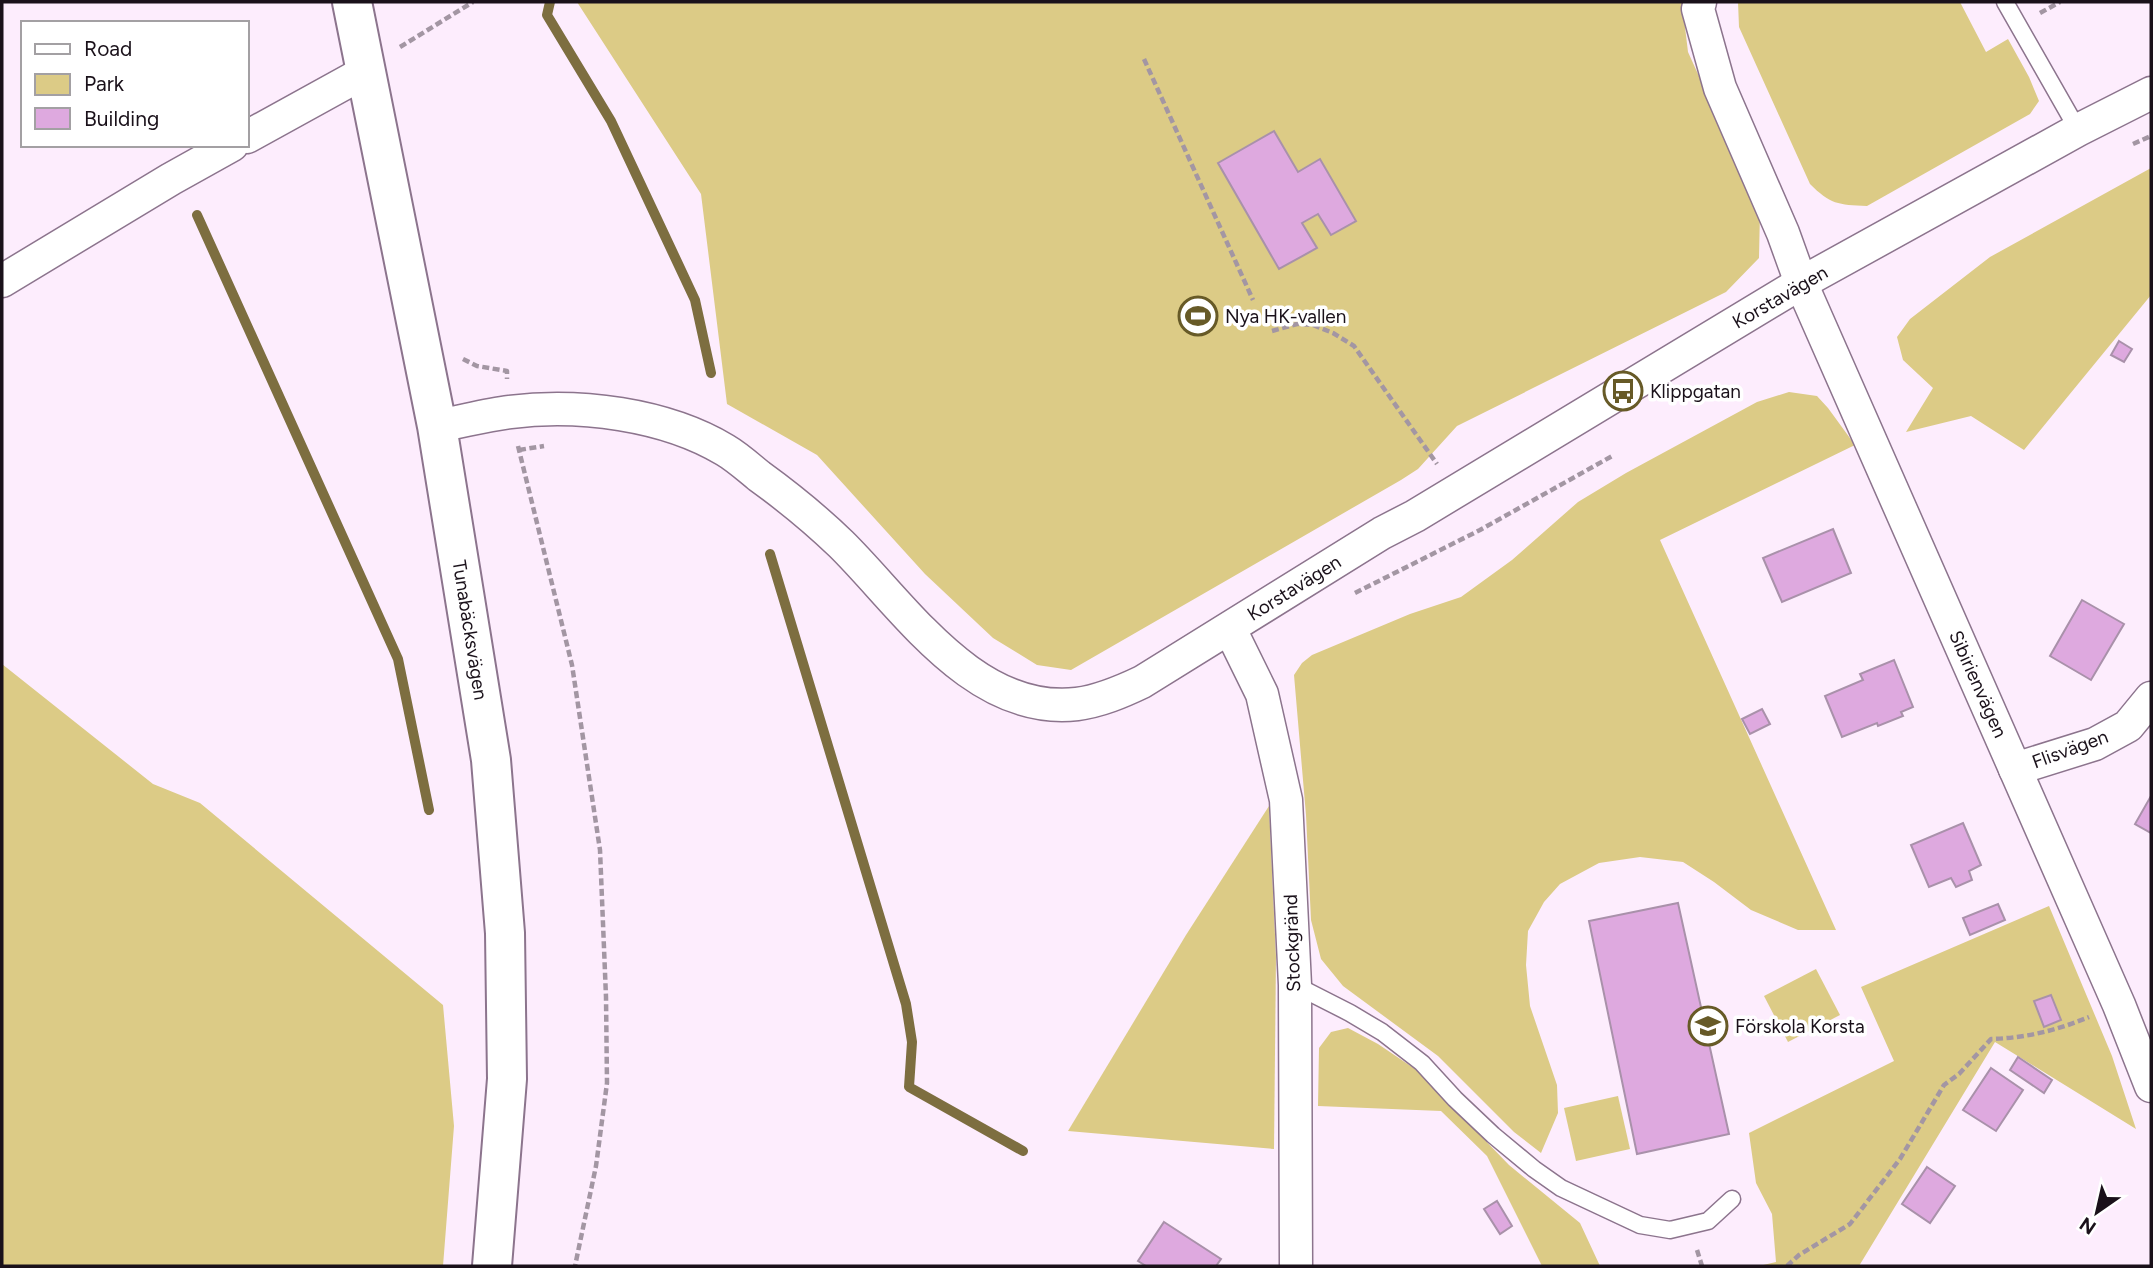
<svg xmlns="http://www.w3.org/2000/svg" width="2153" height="1268" viewBox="0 0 2153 1268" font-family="Figtree,sans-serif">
<rect width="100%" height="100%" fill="#fdedfd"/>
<!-- green -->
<g fill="#dccb86">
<path d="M577 2H1682L1688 52 1760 211 1759 258 1726 292 1457 426 1418 469 1401 480 1071 670 1037 665 993 638 925 574 817 455 727 404 701 194Z"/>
<path d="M1738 2H1960L1986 52 2008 39 2029 77 2039 101 2030 114 1867 206C1838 205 1830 204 1810 184L1739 27Z"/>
<path d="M2151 168V295L2024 450 1971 416 1906 432 1933 388 1903 360 1897 337 1910 319 1990 257Z"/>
<path d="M1789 392 1817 396 1828 408 1855 445 1660 540 1836 930H1798L1751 910 1714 882 1683 862 1640 857 1599 863 1560 884 1544 902 1528 931 1526 965 1530 1006 1557 1085 1558 1113 1541 1153 1514 1132 1438 1056 1343 986 1321 959 1311 920 1306 815 1294 675 1302 663 1312 655 1410 614 1461 597 1512 560 1578 502 1626 473 1757 402Z"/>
<path d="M2 664 153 784 200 803 443 1005 454 1126 443 1266H2Z"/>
<path d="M1269 806 1276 957 1274 1149 1068 1131 1186 935Z"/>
<path d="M2049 906 2112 1056 2136 1129 1995 1042 1859 1266H1759L1776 1262 1772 1214 1756 1183 1749 1133 1894 1061 1861 987Z"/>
<path d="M1816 969 1840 1015 1788 1042 1764 996Z"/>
<path d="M1348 1028 1378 1044 1418 1071 1509 1165 1580 1223 1600 1266H1542L1487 1156 1441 1111 1318 1106 1319 1048 1331 1032Z"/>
<path d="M1618 1096 1630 1149 1576 1161 1564 1108Z"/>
</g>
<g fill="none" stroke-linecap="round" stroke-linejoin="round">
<!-- stream -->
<g stroke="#7d6e40" stroke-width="10">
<path d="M550 2 547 15 611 121 695 300 711 373"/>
<path d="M197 215 398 659 429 810"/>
<path d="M770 554 906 1004 912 1042 909 1087 1023 1151"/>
</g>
</g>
<!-- building -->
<g fill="#dea9df" stroke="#a991aa" stroke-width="2">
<path d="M1274 131 1298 172 1320 159 1356 221 1331 235 1318 214 1302 223 1317 248 1279 269 1218 163Z"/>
<path d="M2119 341 2132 349 2124 362 2111 355Z"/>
<path d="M1833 529 1851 573 1782 602 1763 558Z"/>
<path d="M2082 600 2124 624 2091 680 2050 656Z"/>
<path d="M1894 660 1913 707 1901 712 1903 716 1878 726 1877 723 1842 737 1825 696 1863 680 1860 674Z"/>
<path d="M1762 709 1770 724 1750 734 1742 719Z"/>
<path d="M2151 796V833L2135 824Z"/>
<path d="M1963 823 1981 865 1969 871 1972 880 1956 887 1951 878 1929 887 1911 845Z"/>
<path d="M1678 903 1729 1134 1637 1154 1589 921Z"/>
<path d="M1998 904 2005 920 1970 935 1963 918Z"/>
<path d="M2051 995 2061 1020 2044 1027 2034 1001Z"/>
<path d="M2018 1057 2052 1080 2044 1093 2010 1070Z"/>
<path d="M1991 1068 2023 1090 1996 1131 1963 1110Z"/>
<path d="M1927 1167 1955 1186 1930 1223 1902 1204Z"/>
<path d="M1497 1201 1512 1226 1500 1234 1484 1209Z"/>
<path d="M1164 1222 1221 1259 1216 1266H1146L1138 1261Z"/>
</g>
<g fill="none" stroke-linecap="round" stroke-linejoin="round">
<defs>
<g id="lane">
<path d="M2005 2 2078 130"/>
<path d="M1295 985 1350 1013 1382 1032 1422 1063 1455 1099 1493 1135 1534 1169 1561 1188 1640 1225 1670 1230 1708 1221 1732 1199"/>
</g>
<g id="street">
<path d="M1700 2 1698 9 1720 88 1783 233 1801 283 2119 1005 2151 1086"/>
<path d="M247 137 365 72"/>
<path d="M2 281 171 179 232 145"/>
<path d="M437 426C461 422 485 415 510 412 578 403 665 414 725 450 737 457 748 467 759 476 788 497 815 519 841 544 904 606 974 716 1077 704 1100 701 1121 692 1142 682L1382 533 1415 516 1801 283 2078 130 2151 93"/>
<path d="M1230 629 1262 694 1286 800 1295 985 1296 1266"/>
<path d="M2015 769 2095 744 2128 726 2151 698"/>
</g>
<path id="secondary" d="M352 2 437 426 491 760 505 933 507 1079 492 1266"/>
</defs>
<!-- lane casing -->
<use href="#lane" stroke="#8c748d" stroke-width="19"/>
<!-- street casing -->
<use href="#street" stroke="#8c748d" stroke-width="35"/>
<!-- secondary casing -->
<use href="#secondary" stroke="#8c748d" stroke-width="42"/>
<!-- path -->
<g stroke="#a396a3" stroke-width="4.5" stroke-dasharray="7 3.5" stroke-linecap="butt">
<path d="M2040 13 2060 2"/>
<path d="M400 47 473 2"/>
<path d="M1144 59 1253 300"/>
<path d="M2133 144 2151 136"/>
<path d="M1272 331 1297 324 1313 325 1333 333 1354 346 1437 464"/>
<path d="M463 359 477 366 507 371V379"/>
<path d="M518 446 572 665 600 850 606 997 607 1083 596 1166 575 1266"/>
<path d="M519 450 544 446"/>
<path d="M1355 593 1480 530 1614 455"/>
<path d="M1697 1250 1702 1266"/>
<path d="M1787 1266 1799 1255 1850 1224 1900 1159 1944 1085 1959 1074 1991 1039C2026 1038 2058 1030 2089 1017"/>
</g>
<!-- lane -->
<use href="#lane" stroke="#fff" stroke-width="16"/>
<!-- street -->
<use href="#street" stroke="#fff" stroke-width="32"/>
<!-- secondary -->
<use href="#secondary" stroke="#fff" stroke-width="38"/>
</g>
<!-- icons -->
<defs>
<symbol id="stadium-ring" viewBox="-11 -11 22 22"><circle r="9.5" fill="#fff" stroke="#675a27" stroke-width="1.5"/><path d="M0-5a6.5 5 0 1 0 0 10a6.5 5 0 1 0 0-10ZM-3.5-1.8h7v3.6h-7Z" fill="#675a27"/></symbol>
<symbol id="bus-ring" viewBox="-11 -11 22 22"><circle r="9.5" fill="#fff" stroke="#675a27" stroke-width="1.5"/><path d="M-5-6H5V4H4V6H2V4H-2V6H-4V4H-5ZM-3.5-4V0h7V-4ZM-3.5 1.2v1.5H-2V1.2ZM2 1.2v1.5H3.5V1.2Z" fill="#675a27"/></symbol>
<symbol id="school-ring" viewBox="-11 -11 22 22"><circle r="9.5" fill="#fff" stroke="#675a27" stroke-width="1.5"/><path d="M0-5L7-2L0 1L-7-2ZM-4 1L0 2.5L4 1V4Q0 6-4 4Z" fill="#675a27"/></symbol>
</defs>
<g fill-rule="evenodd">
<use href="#stadium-ring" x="1176" y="294" width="44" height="44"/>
<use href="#bus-ring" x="1601" y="369" width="44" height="44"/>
<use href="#school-ring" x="1686" y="1004" width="44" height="44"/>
</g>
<g text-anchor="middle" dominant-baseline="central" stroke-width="7" stroke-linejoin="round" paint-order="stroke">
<!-- street labels -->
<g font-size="19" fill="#1a111a" stroke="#fff">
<text transform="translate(1780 297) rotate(-30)">Korstavägen</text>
<text transform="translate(1294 588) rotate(-32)">Korstavägen</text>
<text transform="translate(470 630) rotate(81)">Tunabäcksvägen</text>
<text transform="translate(1978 684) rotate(66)">Sibirienvägen</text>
<text transform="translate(2070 749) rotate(-20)">Flisvägen</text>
<text transform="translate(1292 943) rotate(-92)">Stockgränd</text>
</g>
<!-- poi labels -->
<g font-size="19" fill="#1a111a" stroke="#fff" text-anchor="start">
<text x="1225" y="316">Nya HK-vallen</text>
<text x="1650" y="391">Klippgatan</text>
<text x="1735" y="1026">Förskola Korsta</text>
</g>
</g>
<!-- border -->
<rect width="2153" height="1268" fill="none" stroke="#1a111a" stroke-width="7"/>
<!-- legend -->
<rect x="21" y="21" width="228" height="126" fill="#ffffff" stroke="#a3a0a3" stroke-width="2"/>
<rect x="35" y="44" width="35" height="10" fill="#ffffff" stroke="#a3a0a3" stroke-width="2"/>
<text x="84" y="56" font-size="21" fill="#1a111a">Road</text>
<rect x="35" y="74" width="35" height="21" fill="#dccb86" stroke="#a3a0a3" stroke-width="2"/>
<text x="84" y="91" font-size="21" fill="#1a111a">Park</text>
<rect x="35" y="108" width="35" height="21" fill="#dea9df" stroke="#a3a0a3" stroke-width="2"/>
<text x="84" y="126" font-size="21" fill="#1a111a">Building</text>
<!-- north arrow -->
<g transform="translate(2097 1212) rotate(214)" stroke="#ffffff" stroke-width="5" paint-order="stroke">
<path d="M0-5L12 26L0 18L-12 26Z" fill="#1a111a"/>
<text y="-10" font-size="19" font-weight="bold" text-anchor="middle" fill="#1a111a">N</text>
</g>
</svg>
